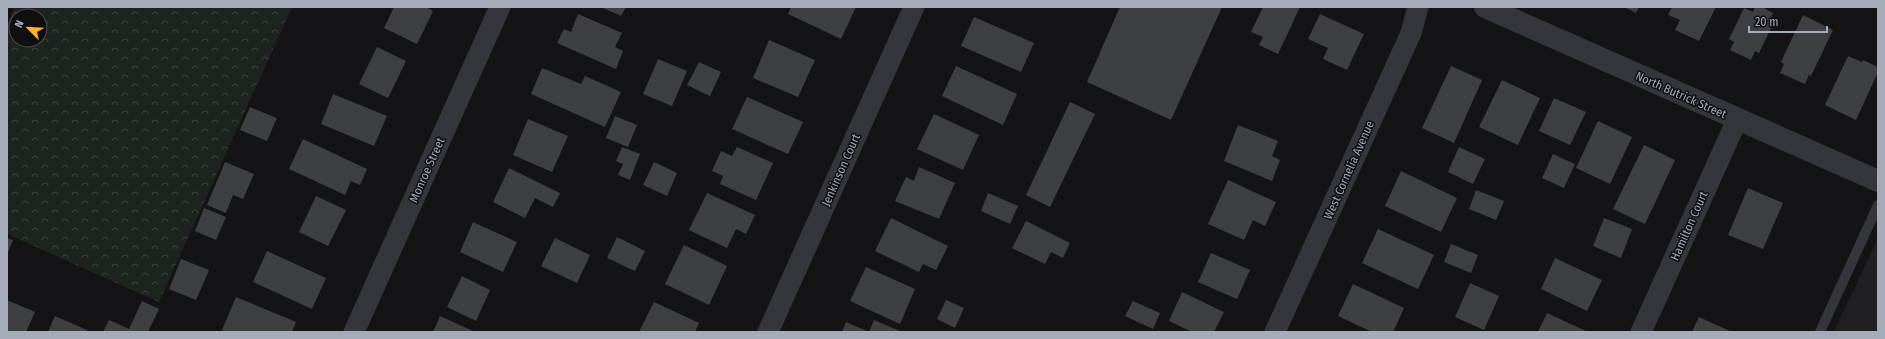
<svg xmlns="http://www.w3.org/2000/svg" width="1885" height="339" viewBox="0 0 1885 339" font-family="'Fira Sans Condensed',sans-serif">
<defs>
<pattern id="park-crowns" width="20" height="18" patternUnits="userSpaceOnUse"><rect width="20" height="18" fill="#1c241d"/><path d="M2 6a3 3 0 1 1 6 0M12 15a3 3 0 1 1 6 0" fill="none" stroke="#3a413c"/></pattern>
</defs>
<rect width="100%" height="100%" fill="#141416"/>
<!-- built -->
<path fill="#202023" d="M1878 238V332H1834Z"/>
<!-- park -->
<path fill="url(#park-crowns)" fill-rule="evenodd" d="M15 7H292L159 302 7 234V25ZM16 16H40V40H16Z"/>
<!-- building -->
<g fill="#3e3f43">
<path d="M394 7H426L433 11 417 44 384 28Z"/>
<path d="M601 7H626L621 16Z"/>
<path d="M791 7H856L841 39 788 14Z"/>
<path d="M1120 7H1222L1171 120 1087 82Z"/>
<path d="M1263 7H1300L1278 54 1259 45 1263 37 1251 32Z"/>
<path d="M1624 7H1639L1636 13Z"/>
<path d="M1672 7H1716L1699 41 1675 30 1680 20 1668 15Z"/>
<path d="M1755 7H1762L1773 13 1770 20 1774 22 1759 53 1755 51 1751 60 1730 50 1734 42 1729 39 1744 8 1753 12Z"/>
<path d="M578 14 622 33 615 47 623 51 616 69 557 43 564 29 571 32Z"/>
<path d="M1320 14 1364 34 1347 70 1323 59 1328 48 1308 39Z"/>
<path d="M1803 15 1833 30 1811 76 1809 75 1805 84 1780 73 1784 64 1781 62Z"/>
<path d="M974 17 1034 43 1021 72 961 46Z"/>
<path d="M769 40 815 60 798 97 753 78Z"/>
<path d="M377 47 406 61 388 98 359 84Z"/>
<path d="M1848 56 1862 62 1863 60 1878 67V72L1856 120 1825 105Z"/>
<path d="M658 59 687 71 672 106 643 94Z"/>
<path d="M699 62 721 72 710 96 687 85Z"/>
<path d="M956 66 1017 94 1003 125 942 96Z"/>
<path d="M1451 66 1482 80 1454 143 1422 128Z"/>
<path d="M542 68 581 84 585 76 621 92 605 127 531 94Z"/>
<path d="M1502 80 1540 98 1518 145 1479 127Z"/>
<path d="M333 94 387 116 374 146 321 124Z"/>
<path d="M747 97 803 122 788 154 732 129Z"/>
<path d="M1554 98 1586 112 1570 145 1539 131Z"/>
<path d="M1070 102 1095 114 1050 207 1026 195Z"/>
<path d="M250 107 277 118 267 141 240 130Z"/>
<path d="M934 114 979 135 963 170 917 149Z"/>
<path d="M615 116 637 125 628 147 606 138Z"/>
<path d="M528 119 568 136 552 172 513 155Z"/>
<path d="M1598 121 1632 137 1610 184 1576 168Z"/>
<path d="M1238 125 1278 141 1272 156 1280 160 1272 181 1224 161Z"/>
<path d="M303 139 367 169 360 185 351 181 345 195 289 169Z"/>
<path d="M1644 145 1675 160 1645 224 1613 209Z"/>
<path d="M622 147 640 154 630 180 618 175 623 164 616 161Z"/>
<path d="M737 147 773 163 756 200 720 184 723 176 712 171 721 151 732 156Z"/>
<path d="M1459 147 1485 159 1473 184 1448 172Z"/>
<path d="M1553 154 1575 164 1564 188 1542 178Z"/>
<path d="M225 162 254 174 243 199 233 195 226 213 207 205Z"/>
<path d="M654 162 677 173 667 196 643 185Z"/>
<path d="M919 167 955 183 939 219 895 201 906 177 914 181Z"/>
<path d="M509 168 560 193 553 207 535 198 525 218 493 202Z"/>
<path d="M1401 171 1457 198 1441 232 1385 206Z"/>
<path d="M1228 180 1276 202 1265 226 1253 220 1244 240 1208 224Z"/>
<path d="M1748 188 1783 203 1763 249 1728 235Z"/>
<path d="M1476 190 1504 201 1496 220 1469 209Z"/>
<path d="M707 193 755 215 746 234 736 229 727 248 689 230Z"/>
<path d="M988 193 1018 206 1010 224 981 211Z"/>
<path d="M316 196 346 210 328 246 299 232Z"/>
<path d="M204 208 226 217 216 240 195 231Z"/>
<path d="M891 218 948 246 936 270 923 264 919 272 875 251Z"/>
<path d="M1604 218 1632 229 1621 258 1593 246Z"/>
<path d="M1026 221 1070 243 1063 258 1051 252 1045 264 1012 248Z"/>
<path d="M473 222 517 242 503 272 460 252Z"/>
<path d="M1378 229 1434 255 1418 289 1362 263Z"/>
<path d="M617 237 645 251 635 271 607 258Z"/>
<path d="M7 238 13 240 7 255Z"/>
<path d="M555 238 590 255 577 283 541 266Z"/>
<path d="M1451 244 1478 255 1471 273 1444 262Z"/>
<path d="M684 245 727 266 709 305 665 284Z"/>
<path d="M267 251 326 278 312 309 253 282Z"/>
<path d="M1211 253 1250 270 1237 299 1198 282Z"/>
<path d="M1555 258 1602 280 1587 311 1541 289Z"/>
<path d="M181 259 209 270 196 300 169 289Z"/>
<path d="M866 267 915 289 900 324 850 301Z"/>
<path d="M462 276 490 290 476 321 447 307Z"/>
<path d="M1470 283 1499 296 1484 330 1455 317Z"/>
<path d="M1353 284 1404 308 1393 332H1372L1338 316Z"/>
<path d="M1182 292 1224 312 1214 332H1192L1169 321Z"/>
<path d="M236 297 296 322 292 332H227L222 330Z"/>
<path d="M7 300 35 312 26 332H7Z"/>
<path d="M946 300 964 308 955 328 937 319Z"/>
<path d="M142 301 159 309 148 332H103L109 320 129 329Z"/>
<path d="M1133 301 1160 313 1153 329 1125 316Z"/>
<path d="M654 302 699 323 695 332H639Z"/>
<path d="M1547 313 1588 332H1538Z"/>
<path d="M55 316 87 330 86 332H48Z"/>
<path d="M440 316 475 332H433Z"/>
<path d="M1699 317 1732 332H1692Z"/>
<path d="M874 320 902 332H869Z"/>
<path d="M846 322 869 332H842Z"/>
</g>
<g fill="none" stroke-linecap="round" stroke-linejoin="round">
<!-- service -->
<path stroke="#35363b" stroke-width="10" d="M1820 332 1878 205"/>
<!-- minor -->
<g stroke="#35363b" stroke-width="21">
<path d="M354 332 500 7"/>
<path d="M768 332 914 7"/>
<path d="M1275 332 1411 33 1418 7"/>
<path d="M1641 332 1737 120"/>
</g>
<!-- tertiary -->
<path stroke="#35363b" stroke-width="22" d="M1485 7 1878 181"/>
</g>
<g text-anchor="middle" dominant-baseline="central" stroke-width="3" stroke-linejoin="round" paint-order="stroke">
<!-- street labels -->
<g font-size="12" fill="#a5abb7" stroke="#0f0f11">
<text transform="translate(1681 95) rotate(24)">North Butrick Street</text>
<text transform="translate(427 170) rotate(-66)">Monroe Street</text>
<text transform="translate(841 170) rotate(-66)">Jenkinson Court</text>
<text transform="translate(1349 170) rotate(-66)">West Cornelia Avenue</text>
<text transform="translate(1689 226) rotate(-66)">Hamilton Court</text>
</g>
</g>
<!-- border -->
<rect width="1885" height="339" fill="none" stroke="#a5abb7" stroke-width="16"/>
<!-- north arrow -->
<g transform="translate(28 28) rotate(294)"><circle r="19" fill="#0f0f11" stroke="#4b4d53"/>
<path d="M0-3L7 15L0 10L-7 15Z" fill="#fcb326"/>
<text y="-6" font-size="11" font-weight="bold" text-anchor="middle" fill="#a5abb7">N</text>
</g>
<!-- scale -->
<path d="M1749 26v6h78v-6" fill="none" stroke="#a5abb7" stroke-width="2"/>
<text x="1755" y="26" font-size="12" fill="#a5abb7" stroke="#0f0f11" stroke-width="3" paint-order="stroke">20 m</text>
</svg>
